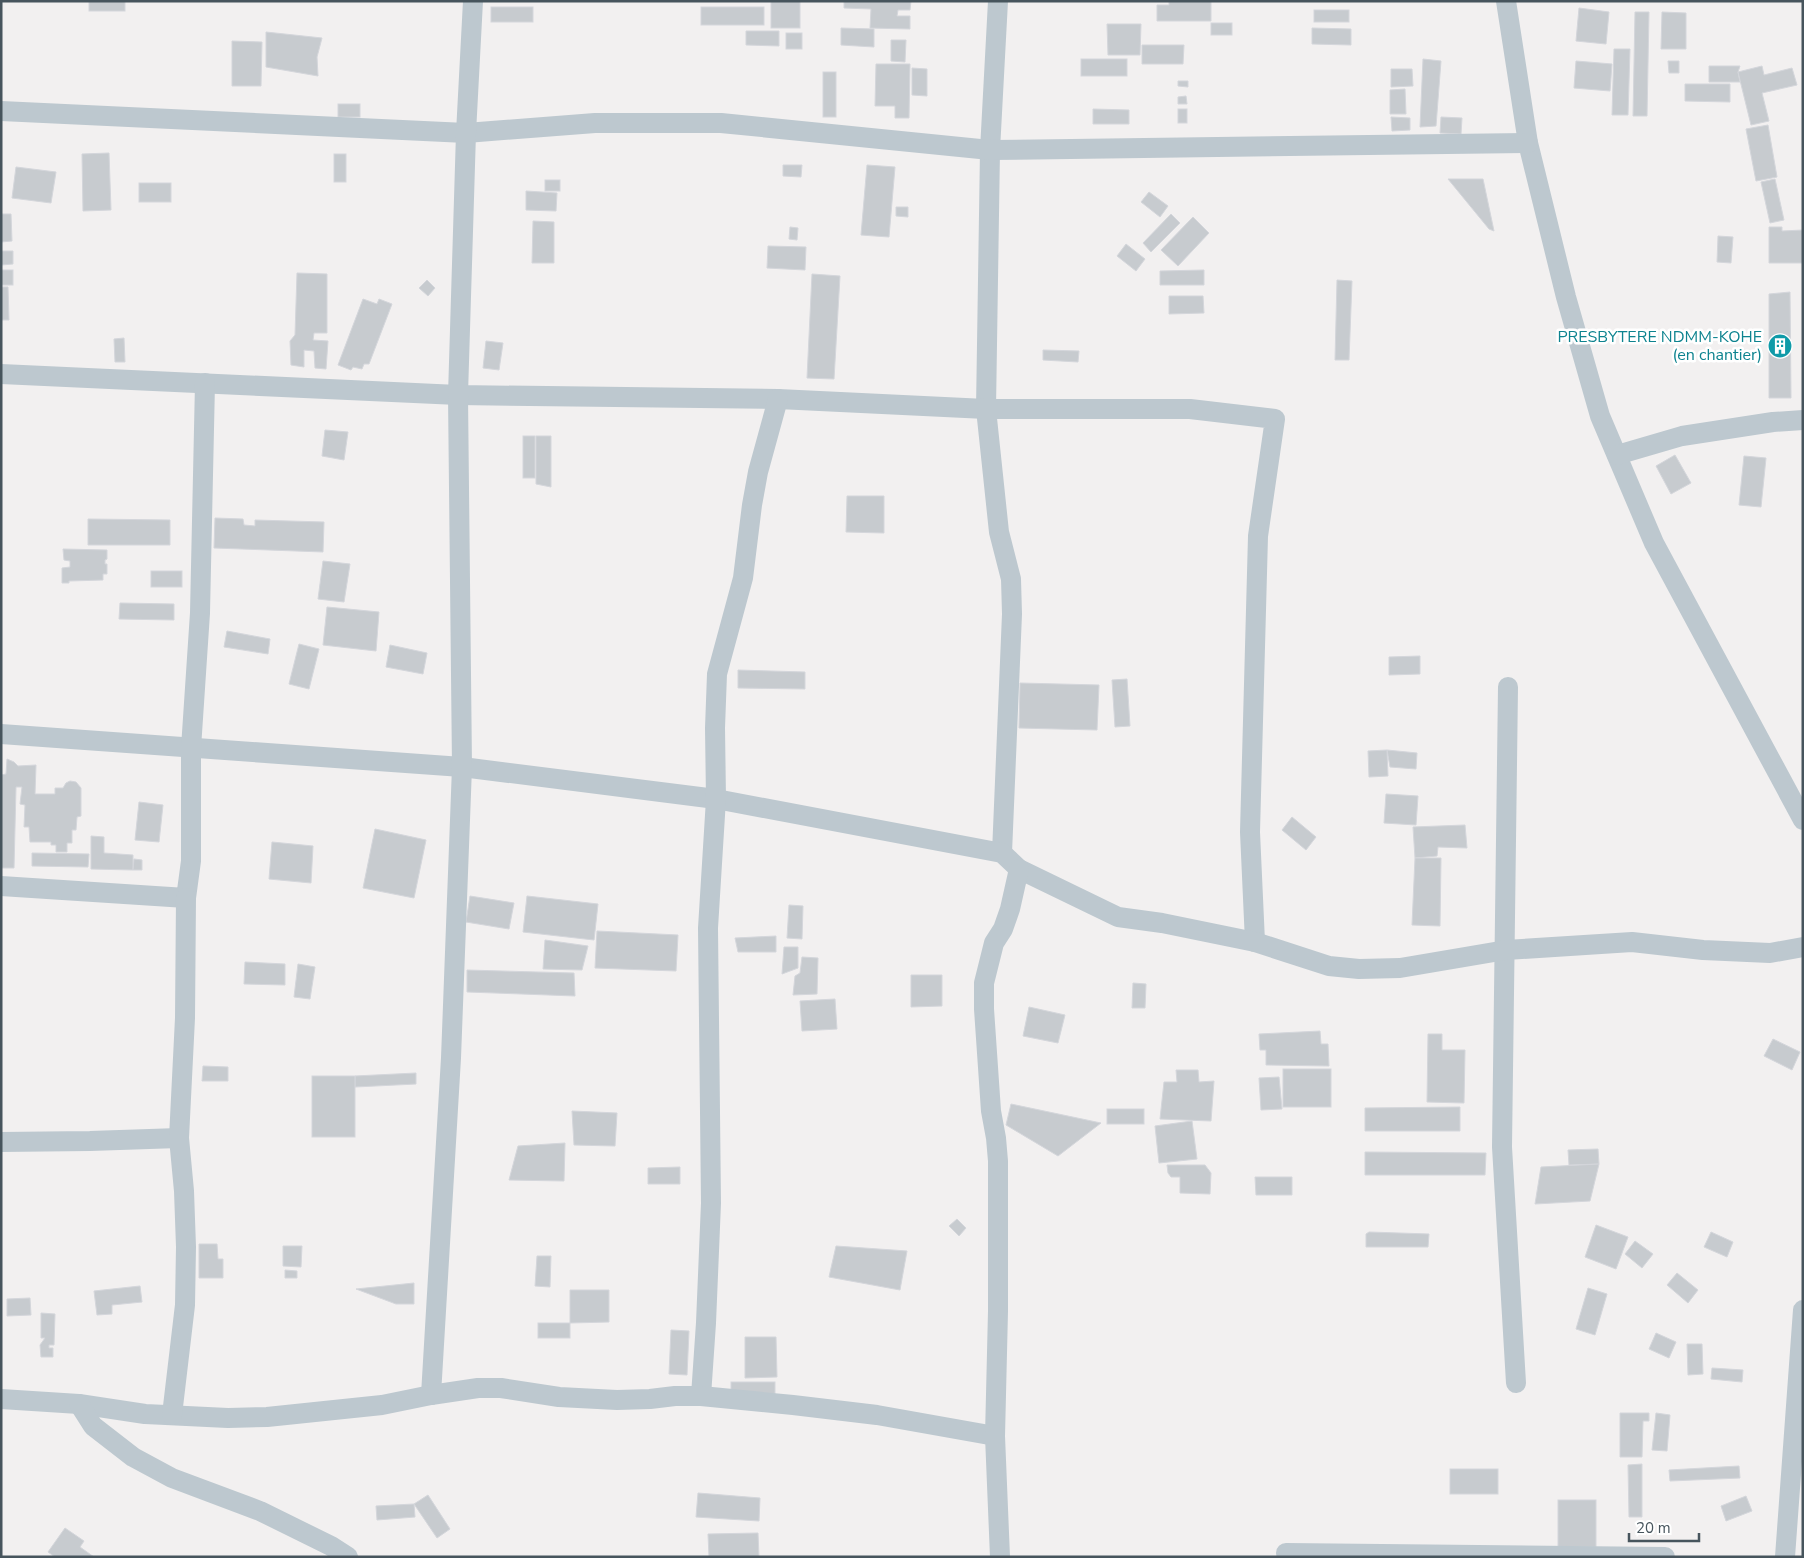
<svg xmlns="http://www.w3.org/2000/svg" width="1804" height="1558" viewBox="0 0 1804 1558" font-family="'Nunito Sans',sans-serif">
<rect width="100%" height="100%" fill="#f2f0f0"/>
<!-- building -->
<g fill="#c7cbcf" stroke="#d4d6db">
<rect x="89" y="1" width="36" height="10"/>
<rect x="771" y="1" width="29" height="27"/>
<path d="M844 1H911L910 10H898L897 16H910V29L870 28 871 9 844 8Z"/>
<path d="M1169 1H1211V21H1157V5H1169Z"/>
<rect x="491" y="7" width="42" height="15"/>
<rect x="701" y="7" width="63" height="18"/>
<path d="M1579 8 1609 12 1606 44 1576 41Z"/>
<rect x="1314" y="10" width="35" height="12"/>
<path d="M1635 12H1649L1647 116H1633Z"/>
<path d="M1662 12 1686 13V49H1661Z"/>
<rect x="1211" y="23" width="21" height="12"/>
<path d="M1107 24H1141L1140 55H1108Z"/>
<path d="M841 28 874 29V47L841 45Z"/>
<path d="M1312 28 1351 29V45L1312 44Z"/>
<path d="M746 31H779V46L746 45Z"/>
<path d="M266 32 322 38 317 57 318 76 266 67Z"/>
<rect x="786" y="33" width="16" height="16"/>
<path d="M891 40H906L905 62 891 61Z"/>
<path d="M232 41 262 42 261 86H232Z"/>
<path d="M1142 45H1184L1183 64H1142Z"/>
<path d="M1614 49H1630L1628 115H1612Z"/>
<rect x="1081" y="59" width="46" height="17"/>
<path d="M1423 59 1441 61 1436 126 1420 127Z"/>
<path d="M1576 61 1612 64 1610 91 1574 88Z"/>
<path d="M1668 61H1679V73H1669Z"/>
<path d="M876 64H910L909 118H895V106H875Z"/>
<path d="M1709 66H1740L1738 72 1740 82H1709Z"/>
<path d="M1762 66 1764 75 1792 68 1797 85 1762 93 1769 121 1751 125 1738 72Z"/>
<path d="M912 68 927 69V96L912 95Z"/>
<path d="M1391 69H1412L1413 86 1391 87Z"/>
<rect x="823" y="72" width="13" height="45"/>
<path d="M1178 81H1188V87L1178 86Z"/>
<path d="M1685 84H1730V102L1685 101Z"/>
<path d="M1405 89 1406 114H1390V90Z"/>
<path d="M1186 96 1187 104H1178V97Z"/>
<rect x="338" y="104" width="22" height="13"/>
<path d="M1093 109 1129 110V124H1093Z"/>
<rect x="1178" y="109" width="9" height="14"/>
<path d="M1391 117 1410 118V130L1392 131Z"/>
<path d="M1441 117 1462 118 1461 134 1440 133Z"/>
<path d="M1768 125 1777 177 1756 181 1746 129Z"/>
<path d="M109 153 111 210 83 211 82 154Z"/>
<rect x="334" y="154" width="12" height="28"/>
<path d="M783 165H802L801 177 783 176Z"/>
<path d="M867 165 895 167 889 237 861 235Z"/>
<path d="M16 167 56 172 51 203 12 198Z"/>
<path d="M1448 179H1483L1494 231 1489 229Z"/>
<path d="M1775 179 1784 220 1770 223 1761 182Z"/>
<rect x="545" y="180" width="15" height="11"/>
<rect x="139" y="183" width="32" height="19"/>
<path d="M526 191 557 193 556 211 526 210Z"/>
<path d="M1149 192 1168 206 1160 217 1141 202Z"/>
<path d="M896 207H908V217L896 216Z"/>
<path d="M1 214H11L12 241 1 242Z"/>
<path d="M1171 214 1180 223 1151 252 1143 243Z"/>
<path d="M1193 217 1209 233 1178 266 1161 250Z"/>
<path d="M533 221 554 222V263H532Z"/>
<path d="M790 227 798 228 797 240 789 239Z"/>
<path d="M1769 227H1782V231L1803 230V263H1769Z"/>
<path d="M1718 236 1733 237 1731 263 1717 262Z"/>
<path d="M1126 244 1145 259 1136 271 1117 256Z"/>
<path d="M768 246 806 247 805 270 767 268Z"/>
<path d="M1 251H13V264L1 265Z"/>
<rect x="1" y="270" width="12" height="15"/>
<path d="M1204 270V285H1160V271Z"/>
<path d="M297 273 327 274V333H314L313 340 328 341 326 369 315 368 314 351 304 350V367L291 365 290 341 295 335Z"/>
<path d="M812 274 840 276 834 379 807 378Z"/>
<path d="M427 280 435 288 428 296 419 288Z"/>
<path d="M1337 280 1352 281 1349 360H1335Z"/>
<path d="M1 287H8L9 320H1Z"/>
<path d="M1790 292 1791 398H1769V294Z"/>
<path d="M1169 296H1203L1204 313 1169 314Z"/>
<path d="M363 299 377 304 379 299 392 304 369 364H364L362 369 353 367 351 370 338 365Z"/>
<path d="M124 338 125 362H115L114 339Z"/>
<path d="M486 341 503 343 499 370 483 368Z"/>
<path d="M1043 350 1079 351 1078 362 1043 360Z"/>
<path d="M325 430 348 432 344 460 322 456Z"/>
<rect x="523" y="436" width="12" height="42"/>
<path d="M536 436H551V487L536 484Z"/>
<path d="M1675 455 1691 483 1671 494 1656 466Z"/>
<path d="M1744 456 1766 458 1761 507 1739 505Z"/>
<path d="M847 496H884V533L846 532Z"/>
<path d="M215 518 243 519 244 525 255 526V520L324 522 323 552 214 548Z"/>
<path d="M88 519 170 520V545H88Z"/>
<path d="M63 549 107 550V559L105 560V564H107V574H103V580L69 581V583H62V568L70 567V561L64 560Z"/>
<path d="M323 561 350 564 344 602 318 599Z"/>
<rect x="151" y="571" width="31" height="16"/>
<path d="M120 603 174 604V620L119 619Z"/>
<path d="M327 607 379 612 376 651 323 645Z"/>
<path d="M227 631 270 639 268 654 224 647Z"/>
<path d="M299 644 319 649 309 689 289 684Z"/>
<path d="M390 645 427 653 423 674 386 667Z"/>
<path d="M1420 656V674L1389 675V657Z"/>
<path d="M738 670 805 672V689L738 688Z"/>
<path d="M1127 679 1130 726 1115 727 1112 680Z"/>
<path d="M1020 683 1099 685 1097 730 1019 728Z"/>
<path d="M1387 750 1417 753 1416 769 1390 767Z"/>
<path d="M1387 750 1388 776 1369 777 1368 751Z"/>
<path d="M7 759 14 762 18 766 36 765 35 794H55V788H63L66 783 70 781 76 782 81 788V816L77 817 76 830H72V843H67V852H56V845H51V842H30L29 827H24L25 805 20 804 22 787H16L14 868H1V775L6 774Z"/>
<path d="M1386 794 1418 796 1416 825 1384 823Z"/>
<path d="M139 802 163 805 159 842 135 840Z"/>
<path d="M1292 817 1316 837 1306 850 1282 830Z"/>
<path d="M1465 825 1467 848 1438 847 1437 856 1415 858 1413 827Z"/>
<path d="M375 829 426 840 414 898 363 888Z"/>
<path d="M91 836 104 837V853L133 855V870L91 869Z"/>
<path d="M272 842 313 846 311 883 269 879Z"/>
<path d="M32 853 89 854 88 867 32 866Z"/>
<path d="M1415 858H1441L1440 926 1412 925Z"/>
<path d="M134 859 142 860V870H133Z"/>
<path d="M470 896 514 903 509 929 466 922Z"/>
<path d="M527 896 598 904 594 940 523 932Z"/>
<path d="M789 905 803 906 802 939 787 938Z"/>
<path d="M597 931 678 935 676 971 595 968Z"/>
<path d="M776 936V952H738L735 938Z"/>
<path d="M545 940 588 946 582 970 543 969Z"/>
<path d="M784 947H798V968L782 974Z"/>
<path d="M802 957 818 958 817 994 793 995 795 976 800 973Z"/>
<path d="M245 962 285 964V985L244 984Z"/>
<path d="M298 964 315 967 310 999 294 997Z"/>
<path d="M467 970 574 973 575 996 467 992Z"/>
<path d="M911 975H942V1006L911 1007Z"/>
<path d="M1133 983 1146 984 1145 1008H1132Z"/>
<path d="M835 999 837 1029 802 1031 800 1001Z"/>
<path d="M1029 1007 1065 1015 1058 1043 1023 1036Z"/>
<path d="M1320 1031 1321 1044H1328L1329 1066 1266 1065V1050H1260L1259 1034Z"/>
<path d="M1428 1034H1442V1050H1465L1464 1103 1427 1102Z"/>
<path d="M1773 1039 1800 1052 1792 1070 1764 1056Z"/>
<path d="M203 1066 228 1067V1081H202Z"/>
<rect x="1283" y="1069" width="48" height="38"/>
<path d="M1176 1070H1198L1199 1082 1214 1081 1211 1121 1160 1119 1164 1082H1177Z"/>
<path d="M416 1073V1084L355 1087V1076Z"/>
<rect x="312" y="1076" width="43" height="61"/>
<path d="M1279 1077 1282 1109 1261 1110 1259 1078Z"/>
<path d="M1011 1104 1101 1123 1058 1156 1006 1125Z"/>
<path d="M1460 1107V1131H1365V1108Z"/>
<rect x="1107" y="1109" width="37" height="15"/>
<path d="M572 1111 617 1113 615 1146 574 1145Z"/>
<path d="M1192 1121 1197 1159 1159 1163 1155 1126Z"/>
<path d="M565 1143 564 1181 509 1180 518 1146Z"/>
<path d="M1598 1149 1599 1164 1569 1165 1568 1150Z"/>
<path d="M1365 1152 1486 1153 1485 1175H1365Z"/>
<path d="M1599 1164 1590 1201 1535 1204 1541 1167Z"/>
<path d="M1167 1165H1205L1211 1173 1210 1194 1180 1193V1177H1171L1168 1173Z"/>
<path d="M680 1167V1184H648V1168Z"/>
<path d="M1255 1177H1292V1195H1256Z"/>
<path d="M957 1219 966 1228 959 1236 949 1226Z"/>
<path d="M1596 1225 1628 1237 1616 1269 1585 1257Z"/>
<path d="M1369 1232 1429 1234 1428 1247H1366V1234Z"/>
<path d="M1711 1232 1733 1242 1727 1257 1704 1247Z"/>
<path d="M1635 1241 1653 1254 1642 1268 1625 1254Z"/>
<path d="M199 1244H217L218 1259H223V1278H199Z"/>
<path d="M283 1246H302L301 1267 283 1266Z"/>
<path d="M836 1246 907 1251 900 1290 829 1277Z"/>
<path d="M537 1256H551L550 1287 535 1286Z"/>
<path d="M285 1270 297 1271V1278H285Z"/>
<path d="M1677 1273 1698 1290 1688 1303 1667 1285Z"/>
<path d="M414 1283V1304H396L356 1289Z"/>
<path d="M140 1286 142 1302 112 1305V1314L97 1315 94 1291Z"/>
<path d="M1588 1288 1607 1294 1595 1335 1576 1329Z"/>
<path d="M570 1290H609V1322L570 1323Z"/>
<path d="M30 1298 31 1315 7 1316V1299Z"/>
<path d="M41 1313 55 1314 54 1345H49V1348H53V1357H41L40 1345 45 1338H41Z"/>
<rect x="538" y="1323" width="32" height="15"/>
<path d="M671 1330 689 1331 687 1375 669 1374Z"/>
<path d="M1656 1333 1676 1342 1669 1358 1649 1349Z"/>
<path d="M745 1337H776L777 1377 745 1378Z"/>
<path d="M1687 1344H1702L1703 1374 1688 1375Z"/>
<path d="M1712 1368 1743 1370 1742 1382 1711 1379Z"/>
<rect x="731" y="1382" width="44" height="12"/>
<path d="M1620 1413H1649V1421H1643L1642 1457H1620Z"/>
<path d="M1656 1413 1670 1415 1667 1451 1652 1450Z"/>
<path d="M1642 1464V1517H1629L1628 1465Z"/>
<path d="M1739 1466 1740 1478 1670 1481 1669 1470Z"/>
<rect x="1450" y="1469" width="48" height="25"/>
<path d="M698 1493 760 1498 759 1521 696 1517Z"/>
<path d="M428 1495 450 1529 437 1538 414 1504Z"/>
<path d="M1746 1496 1752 1511 1726 1521 1721 1506Z"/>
<rect x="1558" y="1500" width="38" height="47"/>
<path d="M414 1504 415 1517 377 1520 376 1506Z"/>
<path d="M65 1528 84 1541 80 1547 94 1557H55L48 1552Z"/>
<path d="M758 1533 759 1557H709L708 1534Z"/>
</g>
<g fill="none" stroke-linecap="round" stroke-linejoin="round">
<!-- minor -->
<g stroke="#bdc8cf" stroke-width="20">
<path d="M998 1 990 150 986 409 999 532 1011 579 1012 614 1002 853"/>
<path d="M1506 1 1528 143 1566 297 1600 416 1654 543 1803 820"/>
<path d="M1 111 466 133 595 123H721L990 150 1528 143"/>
<path d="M1 374 458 395 778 399 986 409H1190L1275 419 1258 536 1250 832 1255 942"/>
<path d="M1617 455 1682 436 1773 422 1803 420"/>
<path d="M1508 687 1502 1147 1516 1383"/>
<path d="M1 734 462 767 716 799 1002 853 1019 869 1118 917 1162 923 1255 942 1329 966 1359 969 1400 968 1506 950 1632 942 1703 950 1770 953 1803 947"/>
<path d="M1 886 186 898 191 861V748L200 613 205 383"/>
<path d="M1 1142 90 1141 179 1138"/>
<path d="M431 1395 451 1058 462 767 458 395 466 133 473 1"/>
<path d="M701 1396 706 1323 711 1203 708 928 716 799 715 728 717 674 743 578 752 505 758 472 778 399"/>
<path d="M1 1399 79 1404 145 1414 228 1418 267 1417 382 1405 431 1395 478 1388H501L559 1397 617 1400 650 1399 675 1396H701L793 1405 877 1415 995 1436"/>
<path d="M79 1404 93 1426 133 1457 172 1478 260 1511 331 1546 348 1557"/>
<path d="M172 1415 185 1305 186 1247 184 1191 179 1138 185 1018 186 898"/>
<path d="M1286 1553 1665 1557"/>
<path d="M1000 1557 995 1436 998 1311V1161L996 1138 991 1111 984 1009V983L994 943 1003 929 1010 909 1019 869"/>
<path d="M1785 1557 1803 1310"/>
</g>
</g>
<!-- icons -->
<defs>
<symbol id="building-disc" viewBox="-11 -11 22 22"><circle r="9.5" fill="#0f9aa8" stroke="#fff"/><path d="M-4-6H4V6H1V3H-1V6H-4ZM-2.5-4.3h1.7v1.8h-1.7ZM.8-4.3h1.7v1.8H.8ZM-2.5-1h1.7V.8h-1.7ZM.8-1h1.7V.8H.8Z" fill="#fff"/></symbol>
</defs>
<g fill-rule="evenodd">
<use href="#building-disc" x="1766" y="332" width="28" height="28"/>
</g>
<g text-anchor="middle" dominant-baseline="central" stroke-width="5" stroke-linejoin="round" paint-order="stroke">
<!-- culture labels -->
<g font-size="16" fill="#0d838f" stroke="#fff" text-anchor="end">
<text x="1762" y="337">PRESBYTERE NDMM-KOHE<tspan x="1762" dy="18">(en chantier)</tspan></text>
</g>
</g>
<!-- border -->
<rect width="1804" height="1558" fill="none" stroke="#47555d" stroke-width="5"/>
<!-- scale -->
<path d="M1629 1533v8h70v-8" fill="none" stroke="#47555d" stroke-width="2.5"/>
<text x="1636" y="1533" font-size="15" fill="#47555d" stroke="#ffffff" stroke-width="4" paint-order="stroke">20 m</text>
</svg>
